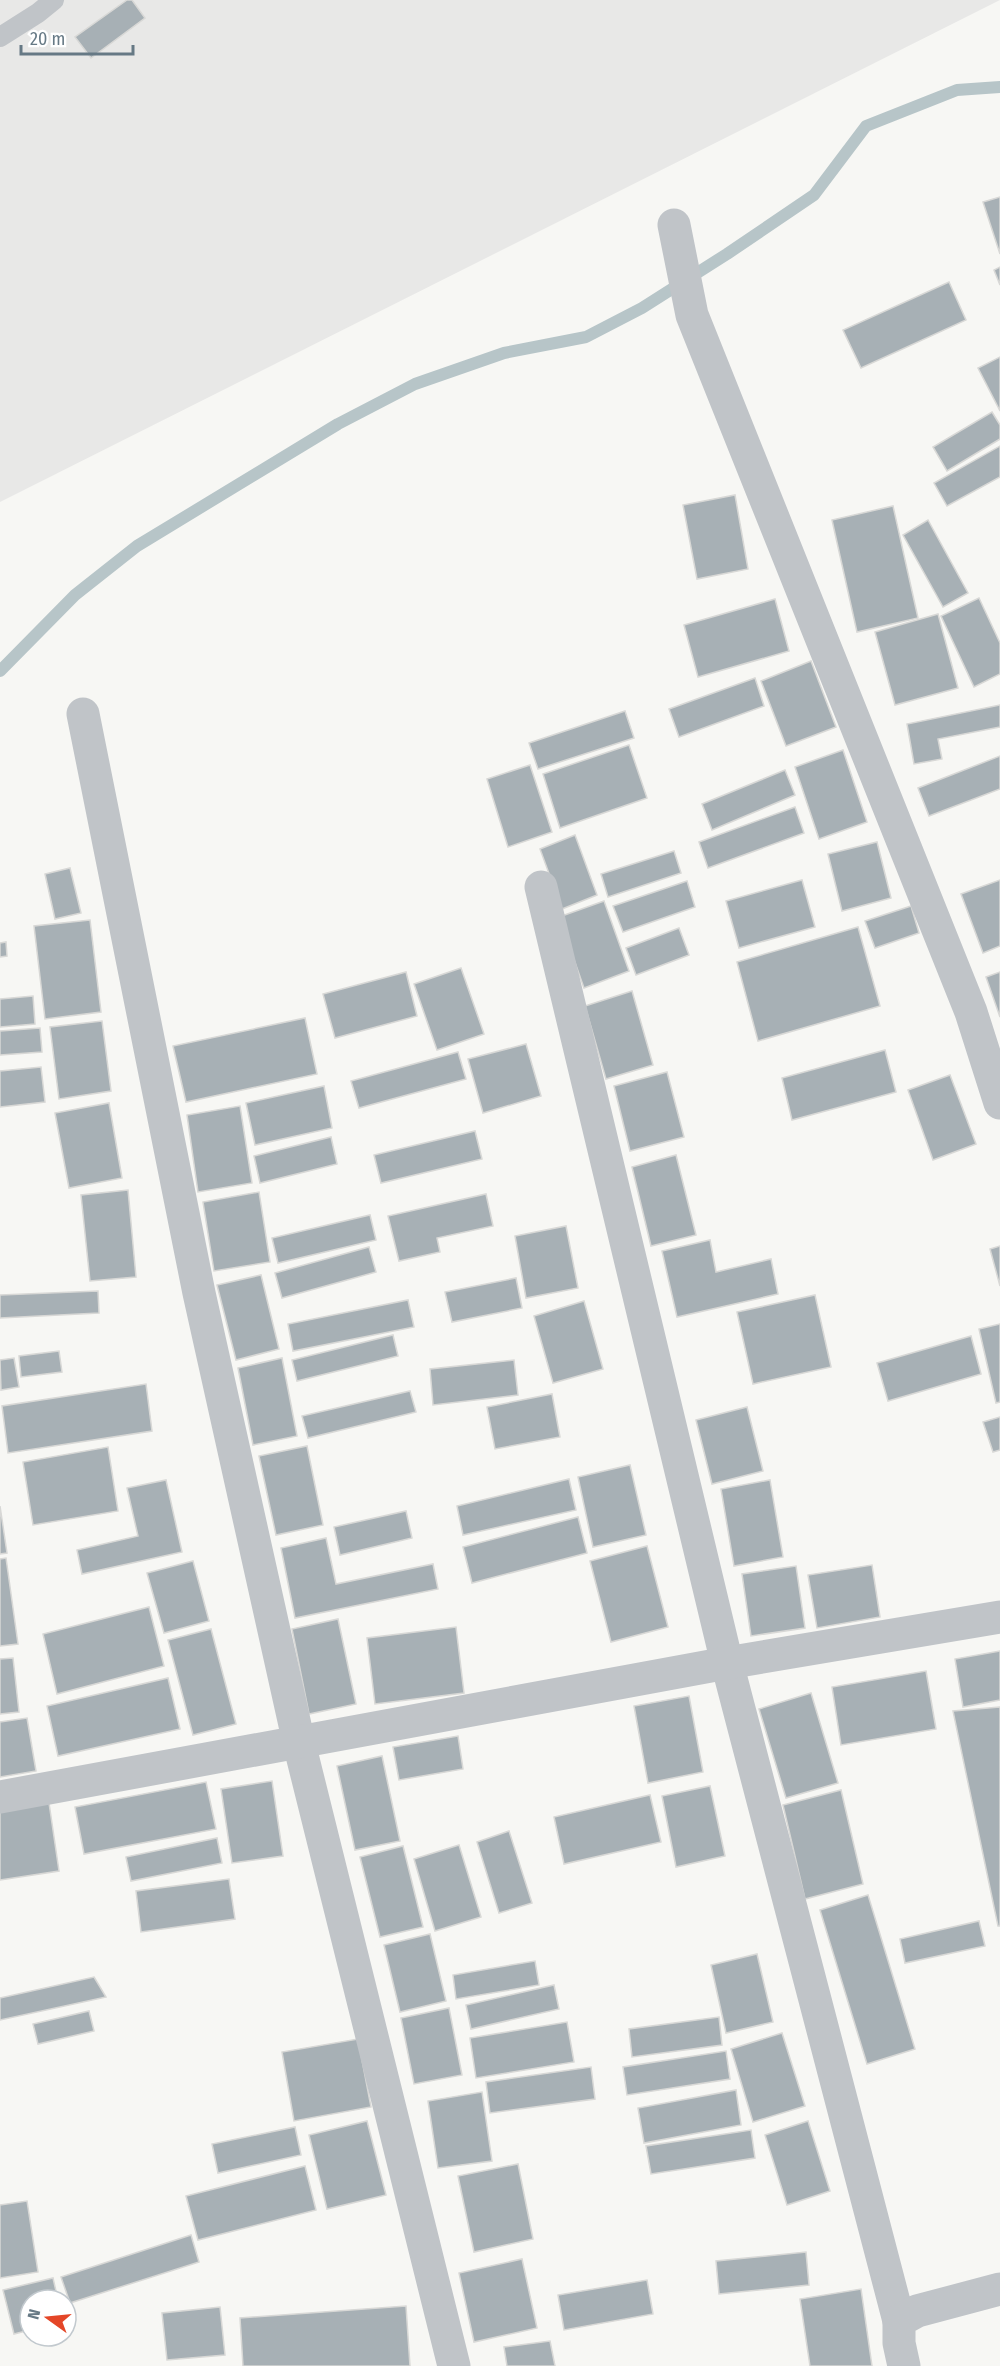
<svg xmlns="http://www.w3.org/2000/svg" width="1000" height="2366" viewBox="0 0 1000 2366" font-family="'Fira Sans Condensed',sans-serif">
<rect width="100%" height="100%" fill="#f7f7f4"/>
<!-- built -->
<path fill="#e8e8e7" d="M0 0H1000L0 502Z"/>
<g fill="none" stroke-linecap="round" stroke-linejoin="round">
<!-- stream -->
<path stroke="#b7c5c8" stroke-width="12" d="M0 671 75 595 137 546 338 424 415 384 504 353 586 337 642 308 727 254 814 195 866 126 957 90 1000 87"/>
</g>
<!-- building -->
<g fill="#a7b0b5" stroke="#d8d8d6" stroke-width="1.5">
<path d="M127 0H132L145 18 91 58 75 37Z"/>
<path d="M1000 197V254L983 202Z"/>
<path d="M1000 267V285L994 270Z"/>
<path d="M949 282 966 320 861 368 843 330Z"/>
<path d="M1000 357V411L978 368Z"/>
<path d="M992 412 1000 425V439L947 471 933 447Z"/>
<path d="M1000 446V477L947 506 934 483Z"/>
<path d="M735 495 748 569 697 579 683 505Z"/>
<path d="M893 506 918 618 857 632 832 520Z"/>
<path d="M928 520 968 593 943 607 903 535Z"/>
<path d="M979 598 1000 643V674L974 687 941 616Z"/>
<path d="M775 599 789 651 698 677 684 625Z"/>
<path d="M938 614 958 688 895 705 875 632Z"/>
<path d="M811 661 836 727 786 746 761 681Z"/>
<path d="M755 678 764 706 679 737 669 709Z"/>
<path d="M1000 705V727L938 739 942 759 914 764 907 724Z"/>
<path d="M625 711 634 738 538 769 529 743Z"/>
<path d="M629 745 647 798 560 828 543 774Z"/>
<path d="M843 750 867 822 819 839 795 767Z"/>
<path d="M1000 756V789L929 816 918 788Z"/>
<path d="M530 765 552 832 508 847 487 779Z"/>
<path d="M785 770 795 795 712 830 702 804Z"/>
<path d="M795 807 804 833 708 868 699 842Z"/>
<path d="M575 835 597 895 562 909 540 849Z"/>
<path d="M877 842 891 898 842 911 828 854Z"/>
<path d="M674 851 681 873 608 897 601 874Z"/>
<path d="M70 868 81 913 55 919 45 874Z"/>
<path d="M802 880 815 927 739 948 726 901Z"/>
<path d="M1000 880V946L983 953 961 894Z"/>
<path d="M687 881 695 907 623 932 613 906Z"/>
<path d="M604 901 629 971 584 988 559 917Z"/>
<path d="M911 906 919 933 875 948 865 921Z"/>
<path d="M90 920 101 1012 45 1019 34 926Z"/>
<path d="M858 927 880 1006 758 1041 737 962Z"/>
<path d="M679 928 689 955 636 975 626 948Z"/>
<path d="M6 942 7 956 0 957V943Z"/>
<path d="M461 968 484 1034 437 1050 414 984Z"/>
<path d="M406 972 417 1016 335 1038 323 994Z"/>
<path d="M1000 972V1017L986 977Z"/>
<path d="M632 991 653 1065 606 1079 585 1006Z"/>
<path d="M33 996 35 1024 0 1027V999Z"/>
<path d="M305 1018 317 1074 186 1102 173 1046Z"/>
<path d="M102 1021 111 1091 59 1099 50 1027Z"/>
<path d="M40 1028 42 1052 0 1055V1031Z"/>
<path d="M526 1044 541 1096 483 1113 468 1059Z"/>
<path d="M885 1050 896 1092 792 1120 782 1078Z"/>
<path d="M458 1052 466 1079 359 1108 351 1081Z"/>
<path d="M41 1067 45 1102 0 1107V1071Z"/>
<path d="M667 1072 684 1137 630 1151 614 1086Z"/>
<path d="M950 1075 976 1144 933 1160 908 1090Z"/>
<path d="M324 1086 332 1128 255 1145 246 1103Z"/>
<path d="M109 1103 122 1178 69 1188 55 1113Z"/>
<path d="M240 1106 252 1183 198 1192 187 1115Z"/>
<path d="M475 1131 482 1159 381 1183 374 1155Z"/>
<path d="M331 1137 337 1164 260 1183 254 1156Z"/>
<path d="M676 1155 696 1235 651 1246 632 1167Z"/>
<path d="M128 1190 136 1277 90 1281 81 1195Z"/>
<path d="M259 1192 270 1262 214 1271 203 1202Z"/>
<path d="M486 1194 493 1226 437 1238 440 1252 399 1261 388 1216Z"/>
<path d="M370 1215 376 1240 278 1263 272 1238Z"/>
<path d="M566 1226 578 1288 526 1298 515 1236Z"/>
<path d="M710 1240 716 1272 771 1259 778 1294 677 1317 662 1251Z"/>
<path d="M1000 1246V1286L990 1249Z"/>
<path d="M369 1247 376 1272 282 1298 275 1273Z"/>
<path d="M261 1275 279 1349 236 1360 217 1285Z"/>
<path d="M516 1278 522 1308 452 1322 445 1292Z"/>
<path d="M98 1291 99 1313 0 1318V1295Z"/>
<path d="M815 1295 831 1367 753 1384 737 1312Z"/>
<path d="M408 1300 414 1327 293 1351 288 1324Z"/>
<path d="M584 1301 603 1369 553 1383 534 1316Z"/>
<path d="M1000 1324V1402L996 1403 979 1329Z"/>
<path d="M393 1335 398 1356 297 1381 292 1360Z"/>
<path d="M971 1336 981 1374 888 1401 877 1363Z"/>
<path d="M59 1351 62 1372 21 1377 19 1356Z"/>
<path d="M14 1358 19 1387 1 1390 0 1360Z"/>
<path d="M282 1358 297 1436 253 1445 238 1368Z"/>
<path d="M514 1360 518 1395 433 1405 430 1369Z"/>
<path d="M146 1384 152 1431 8 1453 2 1406Z"/>
<path d="M410 1391 416 1412 308 1438 302 1416Z"/>
<path d="M552 1394 560 1437 495 1449 487 1407Z"/>
<path d="M747 1407 763 1471 712 1484 696 1420Z"/>
<path d="M1000 1417V1450L993 1452 983 1422Z"/>
<path d="M307 1446 323 1525 276 1535 259 1456Z"/>
<path d="M108 1447 118 1511 33 1525 23 1462Z"/>
<path d="M630 1465 646 1535 593 1547 578 1477Z"/>
<path d="M569 1479 576 1510 463 1535 457 1506Z"/>
<path d="M166 1480 182 1552 82 1574 77 1550 138 1536 127 1488Z"/>
<path d="M770 1480 783 1557 734 1566 721 1489Z"/>
<path d="M0 1506 7 1553 0 1554Z"/>
<path d="M406 1511 412 1538 340 1555 334 1527Z"/>
<path d="M578 1517 587 1553 472 1583 463 1547Z"/>
<path d="M326 1538 336 1584 433 1564 438 1589 295 1618 281 1548Z"/>
<path d="M647 1546 668 1627 611 1642 590 1561Z"/>
<path d="M6 1558 18 1644 0 1646V1559Z"/>
<path d="M193 1561 209 1621 164 1633 147 1573Z"/>
<path d="M872 1565 880 1617 817 1628 808 1575Z"/>
<path d="M796 1566 805 1628 751 1636 742 1574Z"/>
<path d="M149 1607 164 1666 57 1694 43 1634Z"/>
<path d="M338 1619 356 1704 309 1714 292 1629Z"/>
<path d="M456 1627 464 1693 375 1704 367 1638Z"/>
<path d="M211 1629 236 1724 193 1735 168 1640Z"/>
<path d="M1000 1651V1700L963 1707 955 1659Z"/>
<path d="M13 1658 19 1712 0 1714V1659Z"/>
<path d="M926 1671 936 1729 841 1745 832 1687Z"/>
<path d="M168 1678 180 1729 58 1756 47 1706Z"/>
<path d="M811 1693 838 1783 786 1798 759 1709Z"/>
<path d="M689 1696 703 1772 648 1783 634 1706Z"/>
<path d="M1000 1707V1926H998L953 1711Z"/>
<path d="M27 1718 36 1771 0 1777V1722Z"/>
<path d="M458 1736 463 1769 399 1780 393 1747Z"/>
<path d="M382 1756 400 1841 355 1850 337 1766Z"/>
<path d="M272 1781 283 1856 232 1863 221 1789Z"/>
<path d="M206 1782 216 1829 84 1854 75 1807Z"/>
<path d="M710 1786 725 1856 676 1867 662 1796Z"/>
<path d="M841 1790 863 1884 805 1899 783 1805Z"/>
<path d="M650 1795 661 1842 564 1864 554 1817Z"/>
<path d="M49 1803 59 1871 0 1880V1811Z"/>
<path d="M509 1831 532 1903 499 1913 477 1842Z"/>
<path d="M217 1838 222 1863 131 1881 126 1857Z"/>
<path d="M459 1845 481 1917 435 1931 414 1859Z"/>
<path d="M403 1846 423 1927 380 1937 360 1857Z"/>
<path d="M229 1879 235 1919 141 1932 136 1891Z"/>
<path d="M868 1895 915 2049 867 2064 820 1910Z"/>
<path d="M979 1921 985 1946 905 1963 900 1939Z"/>
<path d="M430 1934 446 2001 400 2012 384 1945Z"/>
<path d="M757 1954 773 2022 726 2033 711 1965Z"/>
<path d="M535 1961 539 1985 456 1999 453 1975Z"/>
<path d="M94 1977 106 1997 0 2020V1998Z"/>
<path d="M554 1985 559 2009 471 2029 466 2005Z"/>
<path d="M449 2008 462 2075 414 2084 401 2018Z"/>
<path d="M89 2011 94 2031 38 2044 33 2024Z"/>
<path d="M719 2017 722 2045 632 2057 629 2029Z"/>
<path d="M567 2022 574 2062 476 2078 470 2038Z"/>
<path d="M782 2033 805 2106 753 2122 731 2049Z"/>
<path d="M358 2039 371 2107 294 2121 282 2052Z"/>
<path d="M726 2051 730 2079 627 2095 623 2067Z"/>
<path d="M591 2067 595 2099 490 2113 486 2082Z"/>
<path d="M736 2090 741 2125 644 2143 638 2108Z"/>
<path d="M482 2092 492 2161 438 2168 428 2101Z"/>
<path d="M367 2121 386 2195 327 2209 309 2135Z"/>
<path d="M808 2121 830 2191 787 2205 765 2135Z"/>
<path d="M295 2127 301 2155 218 2173 212 2144Z"/>
<path d="M751 2130 755 2158 651 2174 646 2146Z"/>
<path d="M518 2164 533 2239 474 2252 458 2176Z"/>
<path d="M305 2166 316 2210 198 2240 186 2196Z"/>
<path d="M27 2201 38 2272 0 2278V2205Z"/>
<path d="M191 2235 199 2262 70 2303 61 2277Z"/>
<path d="M806 2252 809 2285 719 2294 716 2261Z"/>
<path d="M522 2259 537 2328 474 2342 459 2273Z"/>
<path d="M53 2278 58 2300H30V2330L14 2334 3 2290Z"/>
<path d="M647 2280 653 2314 564 2330 558 2295Z"/>
<path d="M861 2289 872 2366H810L800 2299Z"/>
<path d="M406 2306 410 2366H243L240 2318Z"/>
<path d="M220 2307 225 2355 167 2360 162 2313Z"/>
<path d="M550 2341 555 2366H507L504 2347Z"/>
</g>
<g fill="none" stroke-linecap="round" stroke-linejoin="round">
<!-- service -->
<path stroke="#c0c4c8" stroke-width="20" d="M0 37 38 13 54 0"/>
<!-- minor -->
<g stroke="#c0c4c8" stroke-width="33">
<path d="M674 225 692 315 971 1012 1000 1103"/>
<path d="M83 714 199 1293 299 1743 454 2366"/>
<path d="M541 887 727 1663 899 2321"/>
<path d="M0 1797 727 1663 1000 1617"/>
</g>
<!-- tertiary -->
<path stroke="#c0c4c8" stroke-width="33" d="M904 2366 899 2343V2321L917 2311 1000 2289"/>
</g>
<!-- north arrow -->
<g transform="translate(48 2318) rotate(285)"><circle r="28" fill="#ffffff" stroke="#c2c9ce" stroke-width="1.5"/>
<path d="M0-4.5L10 22L0 15L-10 22Z" fill="#e44627"/>
<text y="-9" font-size="16" font-weight="bold" text-anchor="middle" fill="#667985">N</text>
</g>
<!-- scale -->
<path d="M21 45v9h112v-9" fill="none" stroke="#667985" stroke-width="3"/>
<text x="30" y="45" font-size="18" fill="#667985" stroke="#ffffff" stroke-width="4.5" paint-order="stroke">20 m</text>
</svg>
